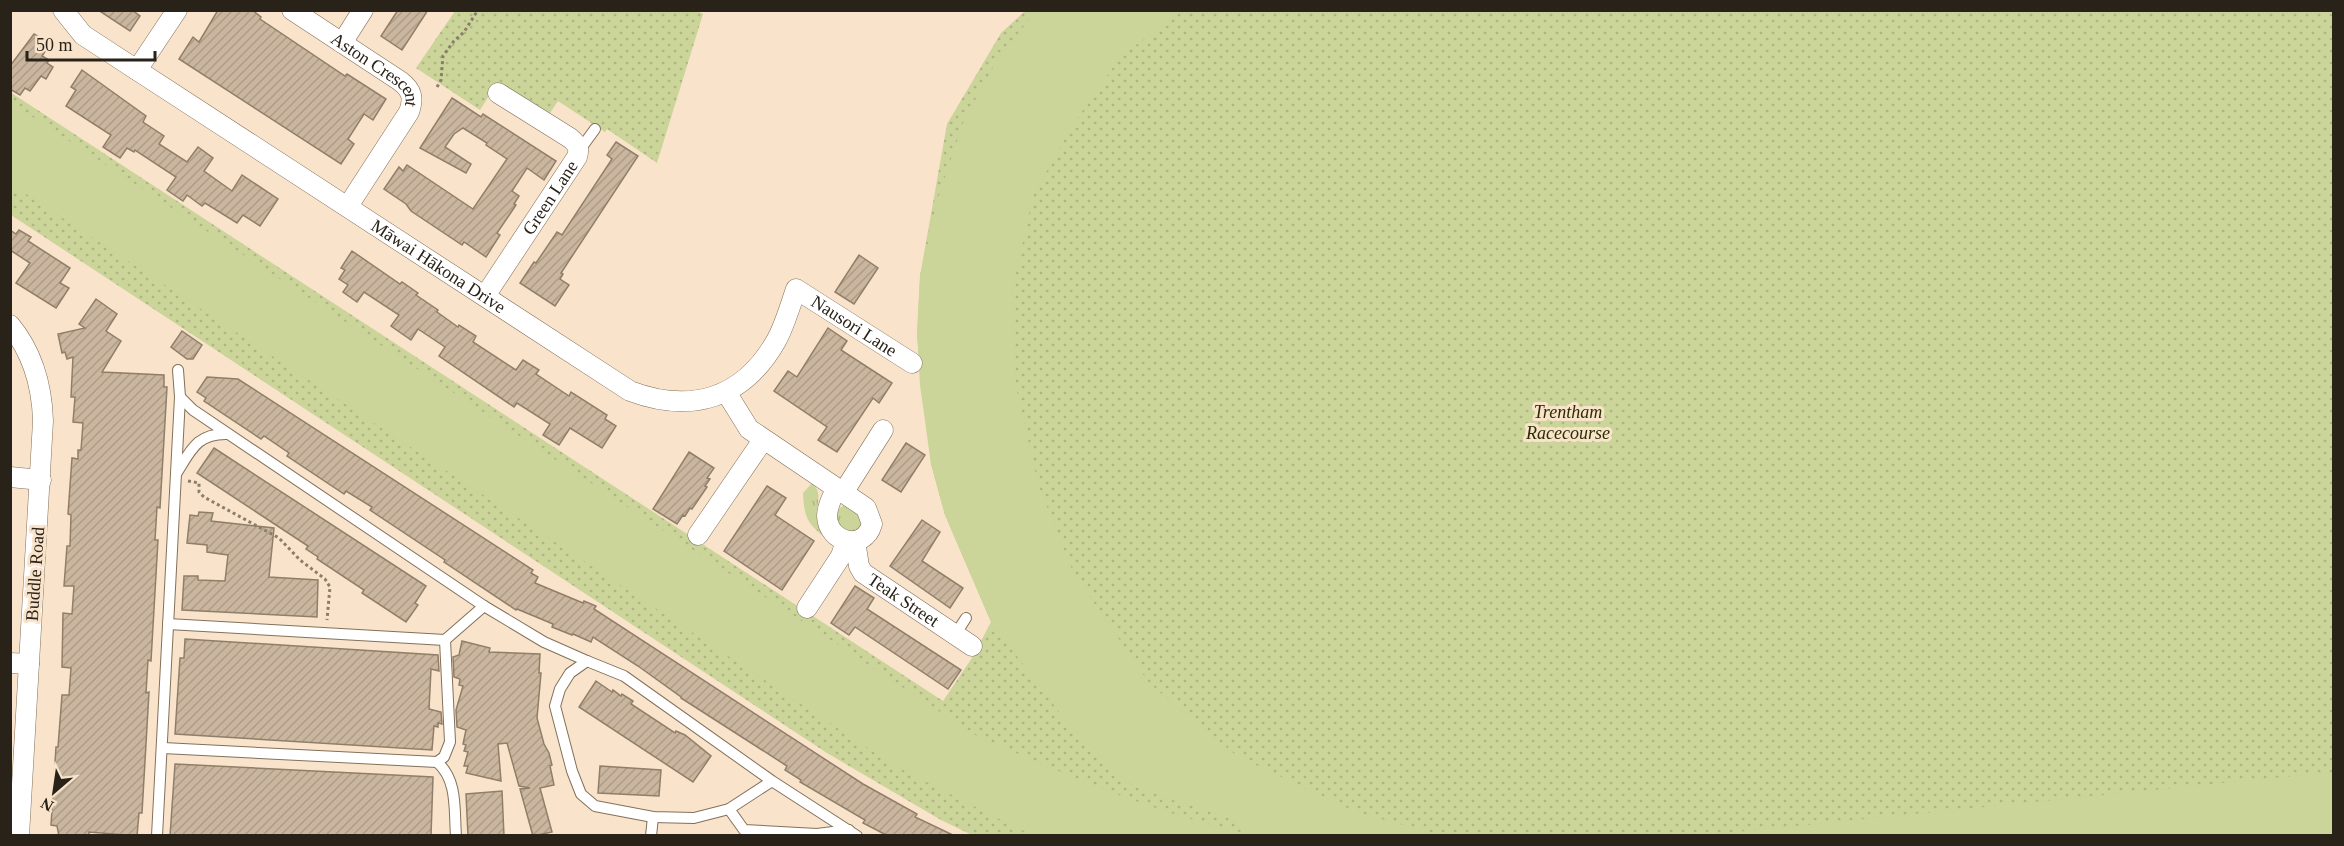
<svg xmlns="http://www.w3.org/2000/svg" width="2344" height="846" viewBox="0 0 2344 846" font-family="Georgia,serif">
<defs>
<pattern id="grass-tufts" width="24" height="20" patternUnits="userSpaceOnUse" patternTransform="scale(1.5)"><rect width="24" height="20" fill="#cbd499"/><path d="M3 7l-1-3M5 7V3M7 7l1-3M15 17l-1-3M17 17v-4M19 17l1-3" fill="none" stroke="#aeb683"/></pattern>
<pattern id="park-dots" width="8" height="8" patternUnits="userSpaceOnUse" patternTransform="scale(1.5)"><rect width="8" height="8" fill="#cbd499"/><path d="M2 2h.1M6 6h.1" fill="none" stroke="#aeb683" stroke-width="1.8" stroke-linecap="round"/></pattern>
<pattern id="building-hatch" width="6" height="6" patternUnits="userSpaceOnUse" patternTransform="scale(1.5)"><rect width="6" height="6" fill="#cab69e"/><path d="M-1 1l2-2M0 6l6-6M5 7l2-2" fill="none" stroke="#ae9c88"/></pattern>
</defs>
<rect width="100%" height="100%" fill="#f9e4cb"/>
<!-- grass -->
<g fill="url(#grass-tufts)">
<path d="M812 483C824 494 815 505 817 519 818 527 825 533 829 539 808 526 804 518 803 493Z"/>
<path d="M844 505 851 506 864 518 859 531H848L838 525 836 511Z"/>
</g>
<!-- park -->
<g fill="url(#park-dots)">
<path d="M695 10 703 14 657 163 607 129 605 132 558 101 548 116 497 83 480 110 416 68 455 11Z"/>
<path d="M1025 11H2333V835H972L941 820 827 753 11 215 10 92 943 701 972 658 991 622 945 515 931 464 917 336 920 276 947 124 1001 33Z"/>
</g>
<!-- garden -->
<g fill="#cbd499">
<path d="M1036 11H1182L1120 57 1072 126 1033 196 1012 292 1016 386 1038 484 1073 572 1149 683 1237 756 1356 812 1440 835 1037 836 1017 828 895 766 11 184 10 102 977 736C1063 774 1152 812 1244 833L1226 816 1169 799 1126 782 1062 716 991 622 945 515 931 464 920 385 917 332 920 278 937 201 964 120 999 57Z"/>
<path d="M2333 772V835H1706Z"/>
</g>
<!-- building -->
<g fill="url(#building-hatch)" stroke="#917e68" stroke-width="1.5">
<path d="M98 10H132L140 16 130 31Z"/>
<path d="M218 10H252L261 17 260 19 345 76 347 74 386 99 373 120 364 114 348 139 354 144 341 164 179 59 193 37 199 42Z"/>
<path d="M398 10H428L402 50 381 36Z"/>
<path d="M34 34 50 44 42 56 49 60 47 63 53 67 46 79 41 76 30 91 25 88 20 95 10 89V66Z"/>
<path d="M82 70 146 116 143 122 164 136 159 144 187 162 198 147 213 158 204 171 232 191 242 175 278 199 260 226 243 215 237 223 205 203 202 206 187 195 183 201 167 190 176 177 135 150 134 152 127 148 120 158 103 147 111 135 66 106 76 90 71 87Z"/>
<path d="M452 98 481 117 483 114 556 161 544 180 527 168 512 191 519 196 514 204 516 205 497 233 500 235 486 257 464 242 462 245 411 211 406 204 384 189 399 167 403 171 407 165 473 209 507 159 486 145 487 143 463 128 454 134 445 147 471 164 466 173 420 148Z"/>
<path d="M616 142 638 156 561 273 563 274 560 279 569 285 555 306 520 283 534 262 536 263 557 232 562 235 612 159 607 155Z"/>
<path d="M10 230 16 234 19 230 31 237 28 241 70 268 60 283 69 288 56 308 16 283 30 263 10 250Z"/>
<path d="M352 251 400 284 402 282 418 293 416 295 438 310 437 312 458 327 459 325 476 336 473 342 516 370 523 360 539 370 536 374 569 396 571 392 607 415 605 419 616 426 602 448 570 428 559 445 543 435 550 424 517 403 514 407 439 356 445 347 418 329 411 340 391 326 399 315 364 292 357 302 343 292 348 285 339 279 345 270 341 268Z"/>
<path d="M859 255 878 268 854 304 835 292Z"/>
<path d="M96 299 117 314 106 331 121 341 102 372 164 375V387H167L160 508 157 507 155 540H158L151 661 148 660 146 693 149 692 142 813H139L137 836 89 832V836H59L57 826 51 825 56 747H58L62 695H69L71 668 62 667 63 613 72 614 74 586H64L67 546H70L71 515 68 514 72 458 78 459V450H81L83 423 73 422 75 397H71L73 357 67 359 65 352 62 353 58 334 85 328 79 324Z"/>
<path d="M828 328 847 341 841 350 892 383 879 403 873 398 837 452 818 440 827 427 774 391 788 371 797 377Z"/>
<path d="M182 331 202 345 193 359H187L171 347Z"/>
<path d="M207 377 238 379 533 570 531 573 538 577 535 583 583 603 584 601 596 606 594 609 863 784 917 814 915 817 955 836H888L863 823 865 820 800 782 801 780 785 770 787 766 681 698V697L638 666 593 637 591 642 573 634 572 635 552 627 553 624 517 609 516 610 444 562 445 560 370 510 372 507 346 491 344 494 287 456 289 453 264 436 261 439 204 401 206 398 197 392Z"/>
<path d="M906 443 925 455 901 492 882 480Z"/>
<path d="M214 448 426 586 415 603 418 605 406 622 362 593 364 590 317 559 318 557 306 549 308 546 197 473Z"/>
<path d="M689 452 714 468 707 478 710 479 705 486 707 487 692 509 690 508 685 516 683 515 677 524 653 509Z"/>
<path d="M767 486 786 498 775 515 814 541 782 590 724 551Z"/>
<path d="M199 512 213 513 211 521 274 528 269 577 318 580 317 617 182 610 184 576H198V580L225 581 228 555 207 552V545L187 543 190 515 198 516Z"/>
<path d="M922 520 940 532 922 561 963 588 950 608 890 566Z"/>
<path d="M855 586 874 598 867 609 961 670 948 689 855 627 849 635 831 623Z"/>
<path d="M185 639 438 655 439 671 431 669 429 709 441 712 442 724 438 723V727L434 726 432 750 175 734 180 658H184Z"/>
<path d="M462 641 490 648 489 652 540 654 539 673H541L537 718 544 744 549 753 552 765 550 766 554 785 540 788 552 832 533 836 520 789 530 788 519 786 507 743 498 744 501 781 466 773 468 766H464L468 752 464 751 466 745 463 744 466 730 457 727 456 710 463 686 459 685 460 679 454 677 453 657 459 655Z"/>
<path d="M596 681 612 692 613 690 621 696 622 694 633 701 631 704 675 733 676 731 685 735 711 756 693 782 579 707Z"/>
<path d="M175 764 433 777 431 836H170Z"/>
<path d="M600 766 661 770 659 796 598 793Z"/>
<path d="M502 791 504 836H468L466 794Z"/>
</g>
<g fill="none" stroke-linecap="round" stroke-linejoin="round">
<defs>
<g id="service">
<path d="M579 151 595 129"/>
<path d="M180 397 193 410 484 606 544 642 587 661"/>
<path d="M176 474C191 450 197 433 228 434"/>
<path d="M168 624 445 640 484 606"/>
<path d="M955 635 966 618"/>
<path d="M163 748 437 762C458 780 454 810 456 836"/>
<path d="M437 762 444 757 450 742 445 640"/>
<path d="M772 781 729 809 694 818 653 817 595 806 581 794 572 771 555 706 560 689 570 673 587 661 624 676 772 781 857 836"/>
<path d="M729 809 744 830 817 834 849 830"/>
<path d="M157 836 180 397 178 370"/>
<path d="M651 836 653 817"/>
</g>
<g id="minor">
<path id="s1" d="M63 10 83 35 630 391C691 414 743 399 776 341 785 325 790 306 796 289L912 363"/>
<path id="s2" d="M292 10 400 81C412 90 414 98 409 112L348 206"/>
<path d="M342 43 363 10"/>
<path d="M137 70 177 10"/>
<path id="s3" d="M485 296 577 157C580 148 577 144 570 138L498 93"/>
<path d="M10 325C33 353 42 385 43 421L19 836"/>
<path d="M726 392 749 429 866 508 872 524C864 552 828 543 827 516 827 506 832 498 836 489"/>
<path d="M10 477 41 480"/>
<path d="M843 493 883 430"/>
<path d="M698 535 763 440"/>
<path id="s4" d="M855 541 859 566 863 573 972 646"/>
<path d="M807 608 841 556 846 541"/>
<path d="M10 663 29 664"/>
</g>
</defs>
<!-- service casing -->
<use href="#service" stroke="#83705a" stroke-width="12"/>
<!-- minor casing -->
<use href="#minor" stroke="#83705a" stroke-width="21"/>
<!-- path -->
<g stroke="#8a7d6c" stroke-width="3" stroke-dasharray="3 3" stroke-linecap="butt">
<path d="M437 87 441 80 443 56 454 41 464 32 478 10"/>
<path d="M188 481 199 483V492L204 497 279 538 300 560 325 579 330 587 327 620"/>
</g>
<!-- service -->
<use href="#service" stroke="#fff" stroke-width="10"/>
<!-- minor -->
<use href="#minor" stroke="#fff" stroke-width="20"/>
</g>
<g text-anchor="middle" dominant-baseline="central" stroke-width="6" stroke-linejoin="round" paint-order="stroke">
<!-- street labels -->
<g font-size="18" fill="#292219" stroke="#f9e4cb">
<text stroke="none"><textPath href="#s2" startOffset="104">Aston Crescent</textPath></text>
<text stroke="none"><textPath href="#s3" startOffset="118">Green Lane</textPath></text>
<text stroke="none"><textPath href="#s1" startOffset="456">Māwai Hākona Drive</textPath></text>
<text stroke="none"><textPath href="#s1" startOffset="980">Nausori Lane</textPath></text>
<text transform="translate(35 574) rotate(-86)">Buddle Road</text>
<text stroke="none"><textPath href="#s4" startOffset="82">Teak Street</textPath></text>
</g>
<!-- park labels -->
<g font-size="18" font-style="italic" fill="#2a2e00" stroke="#f9e4cb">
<text x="1568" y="412">Trentham<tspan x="1568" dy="21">Racecourse</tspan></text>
</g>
</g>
<!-- border -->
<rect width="2344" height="846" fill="none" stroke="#292219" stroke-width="24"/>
<!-- north arrow -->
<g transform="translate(54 792) rotate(209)" stroke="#f9e4cb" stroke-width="4.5" paint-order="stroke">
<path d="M0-4.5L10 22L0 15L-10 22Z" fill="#292219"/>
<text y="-9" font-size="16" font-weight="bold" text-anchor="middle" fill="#292219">N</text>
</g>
<!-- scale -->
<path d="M27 51v9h128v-9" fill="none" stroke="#292219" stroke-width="3"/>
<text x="36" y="51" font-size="18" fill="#292219" stroke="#f9e4cb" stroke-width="4.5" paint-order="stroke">50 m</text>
</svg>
